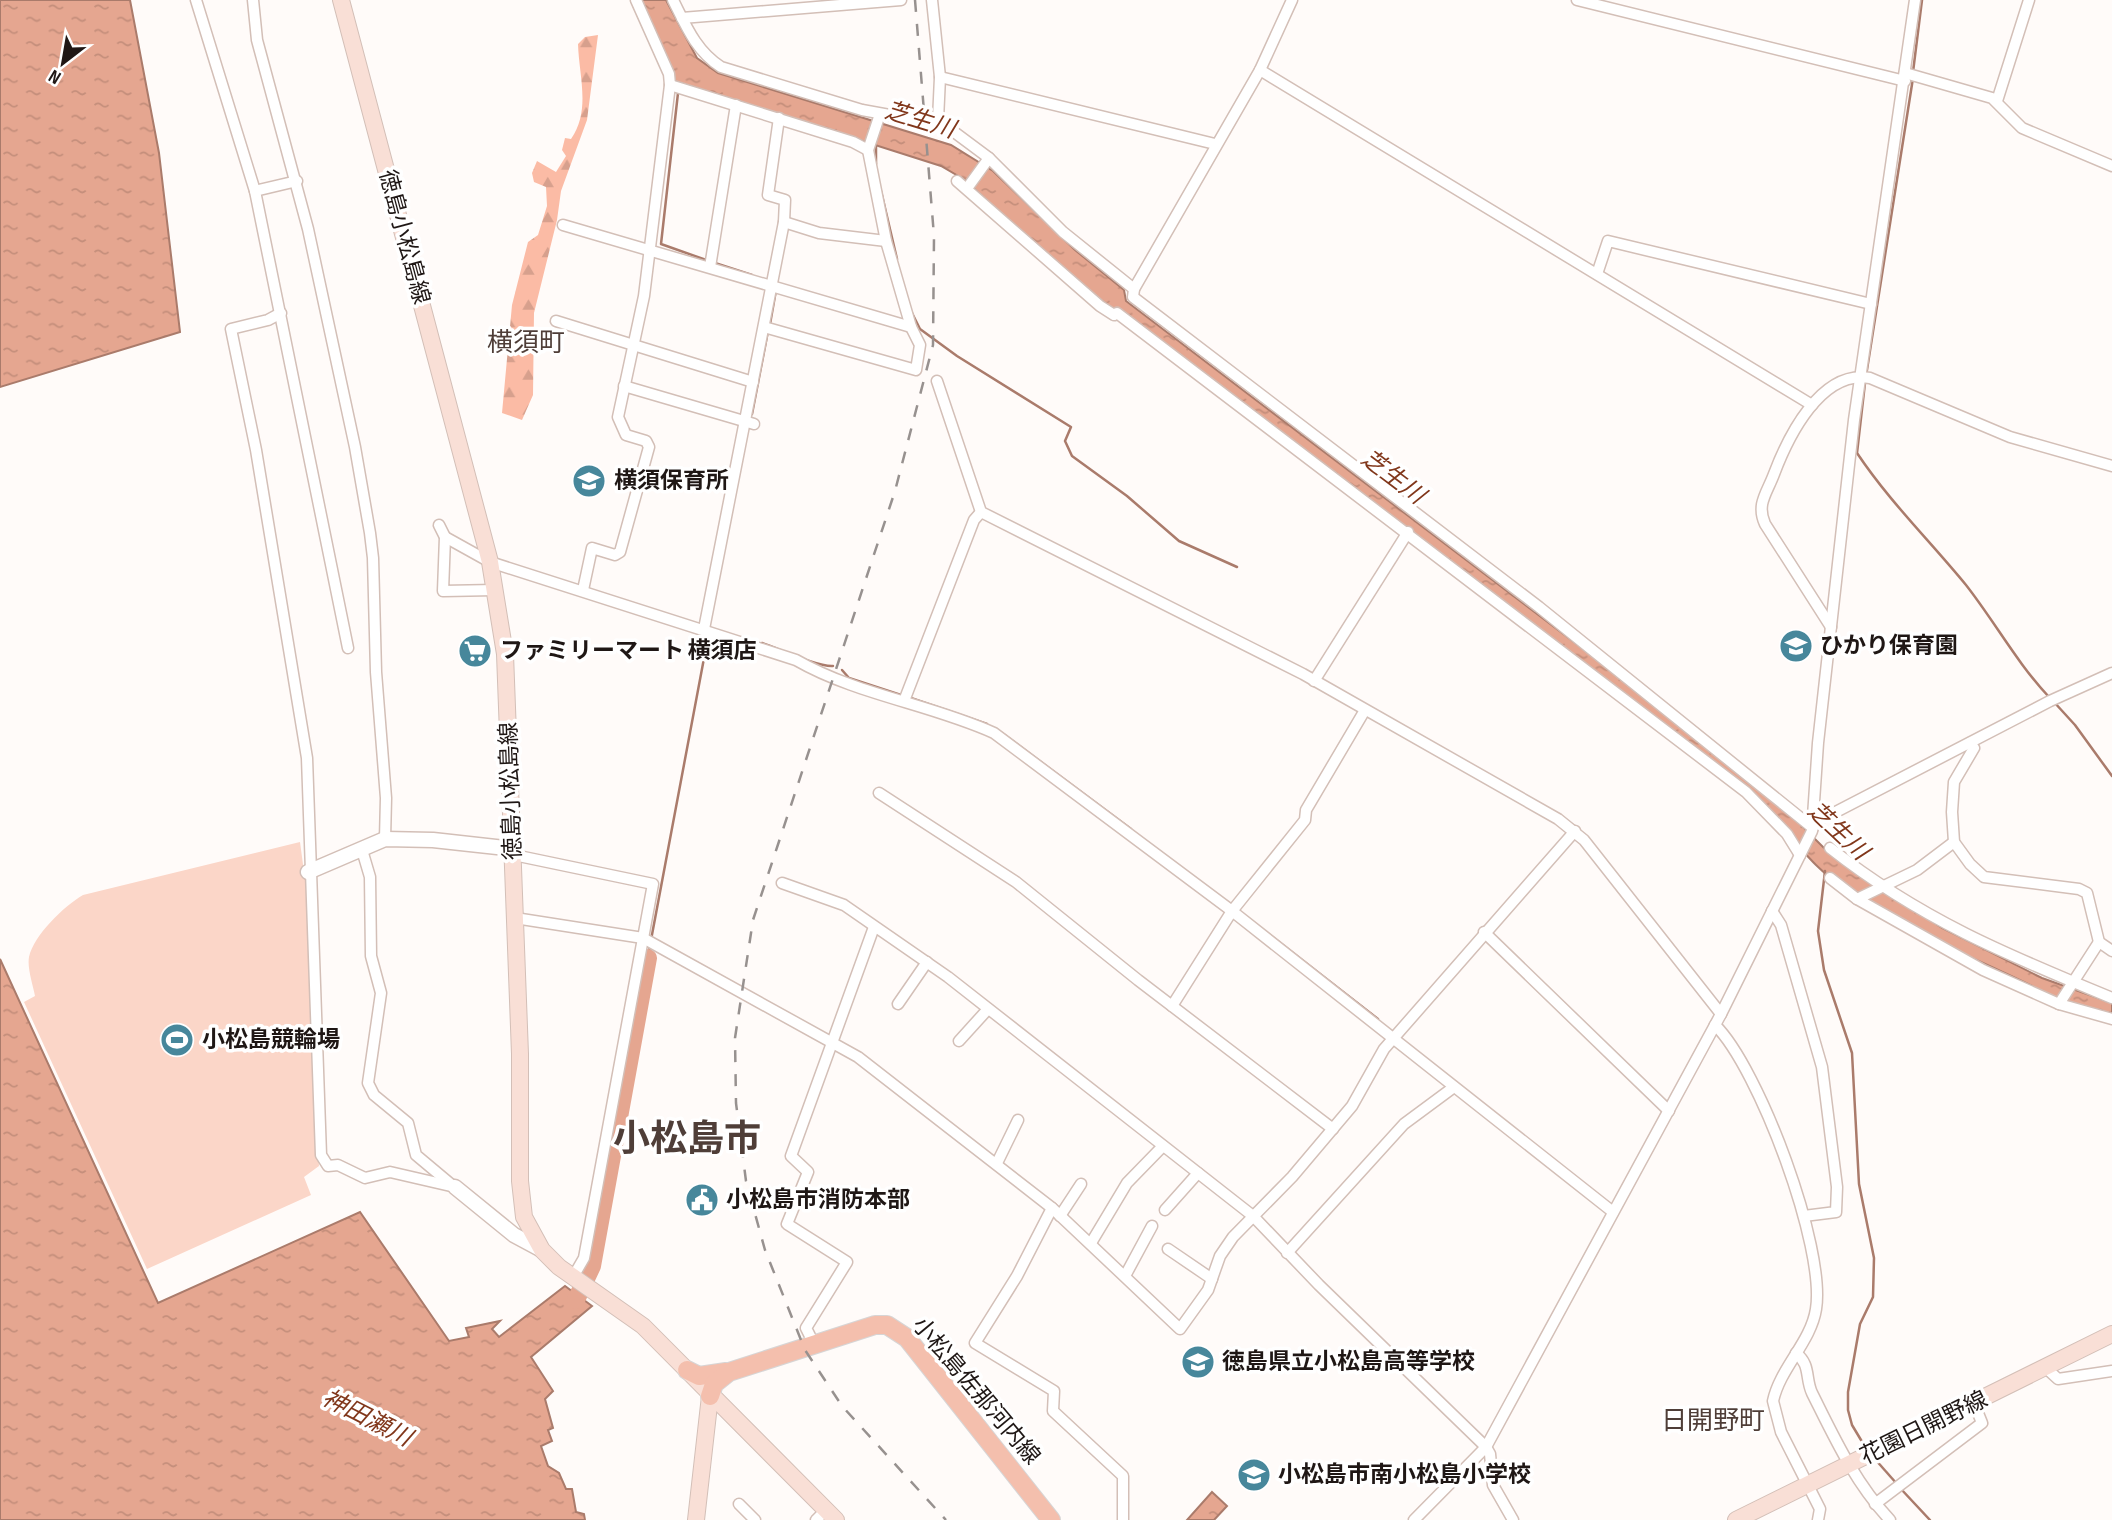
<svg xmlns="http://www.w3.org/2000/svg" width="2112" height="1520" viewBox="0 0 2112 1520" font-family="'Sofia Sans Condensed','Noto Sans JP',sans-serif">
<defs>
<pattern id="forest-firs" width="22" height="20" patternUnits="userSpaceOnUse" patternTransform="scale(1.75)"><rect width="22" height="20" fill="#fbbba5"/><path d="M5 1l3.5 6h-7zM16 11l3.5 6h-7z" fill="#d7a08d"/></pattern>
<pattern id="water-ripples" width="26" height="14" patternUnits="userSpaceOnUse" patternTransform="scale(1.75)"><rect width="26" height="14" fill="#e5a690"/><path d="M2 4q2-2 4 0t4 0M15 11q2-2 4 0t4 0" fill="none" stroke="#c48e7b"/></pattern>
</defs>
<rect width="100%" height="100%" fill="#fffbf9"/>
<!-- forest -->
<path fill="url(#forest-firs)" d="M598 35 587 120 561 191 557 220 534 313 533 395 522 420 502 413 512 305 528 242 538 235 547 206 546 187 534 182 532 173 537 161 556 172 566 156 562 150 565 138 571 139C591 110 579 77 578 44L585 37Z"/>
<!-- garden -->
<path fill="#fbd6c8" d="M300 842 306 887 319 1166 304 1177 311 1195 147 1269 24 1002 35 996C33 985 27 968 29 957 34 935 64 906 83 895Z"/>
<!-- water -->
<g fill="url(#water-ripples)" stroke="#aa7b6b" stroke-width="2">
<path d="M0 0H130L159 153 180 332 0 387Z"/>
<path d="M639 0H666L697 58 718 73 951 145 993 171 1075 250 1124 290 1126 301 1591 655 1788 812 1827 851 1942 928 2042 978 2112 1003V1017L2043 995 2032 986C1965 953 1869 917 1816 865 1797 846 1780 823 1762 803L1114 312 1060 269 965 180 941 166 674 81Z"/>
<path d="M0 959 158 1303 360 1212 449 1341 469 1337 466 1328 500 1321 492 1329 499 1337 565 1286 592 1306 531 1357 553 1391 545 1399 553 1428 548 1430 552 1441 541 1446 548 1466 559 1473 566 1489H572L576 1512 584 1514 585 1520H0Z"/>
<path d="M1212 1492 1227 1506 1214 1520H1187Z"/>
</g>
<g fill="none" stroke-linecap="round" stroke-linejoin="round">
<!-- stream -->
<g stroke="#aa7b6b" stroke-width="2.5">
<path d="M1913 72 1922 0"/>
<path d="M678 93 661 244 709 261"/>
<path d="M876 164V146"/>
<path d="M881 191 897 259"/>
<path d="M715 263 752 275"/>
<path d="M912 313 920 329 957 356 1071 427 1065 441 1072 456 1127 496 1179 541 1237 567"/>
<path d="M770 324 776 290"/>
<path d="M1866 376 1913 78"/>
<path d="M1865 383 1857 453C1889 501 1930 541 1966 585 1995 622 2017 663 2049 697"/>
<path d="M752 414 768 331"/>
<path d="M762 643C780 649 817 667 833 666"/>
<path d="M842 670 849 678 904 696"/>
<path d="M911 698 987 724"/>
<path d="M2054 702 2075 725 2112 776"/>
<path d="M1002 733 1131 829"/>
<path d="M1825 871 1818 931 1824 970 1852 1053 1859 1184 1874 1258 1873 1297 1860 1324 1848 1392V1410L1852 1425 1867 1450"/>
<path d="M1270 935 1378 1019"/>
<path d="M651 940 708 637"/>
<path d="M648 958 650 946"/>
<path d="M1874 1458 1897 1484"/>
<path d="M1901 1489 1930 1520"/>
</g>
<!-- river -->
<path stroke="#e5a690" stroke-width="18" d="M576 1300 592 1266 648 958"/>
<defs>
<g id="minor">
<path d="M196 0 255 191"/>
<path d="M253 0 257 40 308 229 355 447 370 533 373 558 376 672 386 798 385 839"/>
<path d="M673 0C686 26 696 51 721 67L862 110 917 120H938L989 158 1063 232 1134 289 1133 297 1539 607 1813 828"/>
<path d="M932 0 940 77 938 120"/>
<path d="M1577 0 1905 81"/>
<path d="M682 18 901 0"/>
<path d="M1260 70 1812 405"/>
<path d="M1905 73 1992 98 2022 128 2112 166"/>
<path d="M940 77 1215 144"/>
<path d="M670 85 853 142 868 150"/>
<path d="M1997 101 2029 0"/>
<path d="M297 181 255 191 348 648"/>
<path d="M957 181 1100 306 1114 315 1117 313 1746 792 1787 834 1800 855"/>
<path d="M968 187 989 158"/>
<path d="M784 222 819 233 886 241"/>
<path d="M563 225 911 327"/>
<path d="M710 267 736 105"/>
<path d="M1597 274 1608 241 1871 304"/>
<path d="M1134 289 1260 70 1292 0"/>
<path d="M281 313 268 320 231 329 256 450 307 758 321 1155 328 1166 338 1165 365 1178 390 1172 455 1187"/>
<path d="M556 321 753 382"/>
<path d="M764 327 916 370 920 345 911 327 886 241 868 150 880 114"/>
<path d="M937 381 981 512 1303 674 1558 819 1584 840 1721 1014"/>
<path d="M624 386 754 424"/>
<path d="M439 525 445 537 443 591 495 590"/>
<path d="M445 537 490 562 796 660C857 695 930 704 994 733L1232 911 1613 1212"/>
<path d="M583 590 592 548 615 555 620 552 649 447 646 441 626 435 618 417 644 296 670 85 669 74 636 0"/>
<path d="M1831 627 1765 524C1756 504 1767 493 1774 474 1788 437 1821 369 1870 378L2010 437 2112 466"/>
<path d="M704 629 784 222 785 200 768 195 779 118"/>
<path d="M1314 681 1408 532"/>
<path d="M904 701 974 520 981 512"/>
<path d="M1970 743 1974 748 1954 782 1952 812 1954 842 1970 864 1984 877 2079 889 2087 893 2099 942 2112 951"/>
<path d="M879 793 1016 882 1138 980 1333 1129"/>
<path d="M1816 818 1828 816 2050 701 2112 673"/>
<path d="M1954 842 1917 870 1857 899 1983 970 2059 1004 2099 942"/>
<path d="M1830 848C1920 919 2007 955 2112 998"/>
<path d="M362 850 370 877 371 956 381 993 368 1083 374 1095 408 1123 416 1155 453 1186"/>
<path d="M514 855 653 884 584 1258 573 1277"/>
<path d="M1830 878 1857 899"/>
<path d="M782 883 844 905 948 977 1253 1216 1319 1285 1486 1447 1490 1454 1493 1485 1513 1520"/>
<path d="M1772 911 1781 925 1822 1067 1837 1187 1836 1212 1804 1216"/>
<path d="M515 918 643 938 858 1057 1052 1208 1180 1329 1208 1290 1220 1256 1233 1237 1292 1177 1352 1106 1384 1049 1575 831"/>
<path d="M1484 932 1669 1111"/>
<path d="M898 1004 927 962"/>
<path d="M2059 1004 2112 1019"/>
<path d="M1172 1006 1232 911 1305 820 1306 810 1365 710"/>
<path d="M1715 1025C1759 1068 1826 1248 1816 1309 1811 1342 1780 1368 1773 1401L1781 1432 1820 1509 1818 1520"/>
<path d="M959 1041 988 1009"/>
<path d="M997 1163 1018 1120"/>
<path d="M1052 1208 1017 1276 975 1343 1054 1391 1053 1411 1123 1476V1520"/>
<path d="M1165 1210 1198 1173"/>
<path d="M1060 1216 1081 1184"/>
<path d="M1091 1243 1127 1183 1163 1146"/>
<path d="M1168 1249 1212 1279"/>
<path d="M1287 1253 1404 1124 1454 1087"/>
<path d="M1125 1276 1152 1226"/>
<path d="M815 1346 806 1328 847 1262 787 1224 808 1172 791 1156 874 927"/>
<path d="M1796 1353C1811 1365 1805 1378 1812 1393 1834 1437 1855 1483 1890 1520"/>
<path d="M2046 1368 2058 1379 2112 1371"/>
<path d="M739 1504 755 1520"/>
<path d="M1875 1504 1982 1423 1974 1403"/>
<path d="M816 1520 826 1510"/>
<path d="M1414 1520 1486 1447 1721 1014 1812 831 1818 743 1854 420 1915 0"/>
</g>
<g id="tertiary">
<path d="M308 872 385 839 433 840 514 849"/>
<path d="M455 1187 514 1235 542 1250"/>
</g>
<g id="secondary">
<path d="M341 0 490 562 505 654 520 1054V1181L524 1217 542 1250 559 1267 643 1326 836 1520"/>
<path d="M696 1520 710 1396"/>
<path d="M1736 1520 2112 1334"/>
</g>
<g id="primary">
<path d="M687 1370 699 1376 726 1372"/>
<path d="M710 1396 714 1384 729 1372 875 1325H887L907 1338 1051 1520"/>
</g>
</defs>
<!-- minor casing -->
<use href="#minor" stroke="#d3bfb7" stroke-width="13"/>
<!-- tertiary casing -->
<use href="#tertiary" stroke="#d3bfb7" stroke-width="17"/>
<!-- secondary casing -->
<use href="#secondary" stroke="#d3bfb7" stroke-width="18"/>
<!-- primary casing -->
<use href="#primary" stroke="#d7d5d5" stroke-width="20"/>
<!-- minor -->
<use href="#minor" stroke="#fff" stroke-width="10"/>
<!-- tertiary -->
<use href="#tertiary" stroke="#fff" stroke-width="14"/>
<!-- secondary -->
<use href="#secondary" stroke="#f9dfd6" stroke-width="16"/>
<!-- primary -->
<use href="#primary" stroke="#f4bfad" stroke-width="18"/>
<!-- rail -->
<path stroke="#97918f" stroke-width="2.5" stroke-dasharray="12 12" stroke-linecap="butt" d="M915 0 934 236 933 345 895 491 753 920 735 1038 736 1103 746 1181 765 1250 805 1350 842 1406 946 1520"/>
</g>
<!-- icons -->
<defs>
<symbol id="school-disc" viewBox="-11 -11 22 22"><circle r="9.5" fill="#47879b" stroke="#fff"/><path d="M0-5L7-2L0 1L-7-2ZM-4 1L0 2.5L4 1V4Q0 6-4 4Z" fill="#fff"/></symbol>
<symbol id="supermarket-disc" viewBox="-11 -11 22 22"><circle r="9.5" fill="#47879b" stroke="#fff"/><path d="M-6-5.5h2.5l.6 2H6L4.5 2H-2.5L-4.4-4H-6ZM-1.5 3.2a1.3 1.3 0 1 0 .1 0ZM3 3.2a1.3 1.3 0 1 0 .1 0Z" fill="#fff"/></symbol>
<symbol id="stadium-disc" viewBox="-11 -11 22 22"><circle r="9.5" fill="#47879b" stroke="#fff"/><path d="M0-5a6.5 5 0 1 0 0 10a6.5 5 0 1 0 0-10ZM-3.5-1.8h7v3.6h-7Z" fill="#fff"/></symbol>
<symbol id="civic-disc" viewBox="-11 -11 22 22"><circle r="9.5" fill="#47879b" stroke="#fff"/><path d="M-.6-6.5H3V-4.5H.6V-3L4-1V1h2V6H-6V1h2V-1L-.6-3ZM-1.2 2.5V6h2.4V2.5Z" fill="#fff"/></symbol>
</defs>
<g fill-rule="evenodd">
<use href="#school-disc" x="570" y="462" width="38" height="38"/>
<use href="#school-disc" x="1777" y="627" width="38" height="38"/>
<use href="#supermarket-disc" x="456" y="632" width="38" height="38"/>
<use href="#stadium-disc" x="158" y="1021" width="38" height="38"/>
<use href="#civic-disc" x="683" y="1181" width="38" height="38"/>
<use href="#school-disc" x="1179" y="1343" width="38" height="38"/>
<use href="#school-disc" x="1235" y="1456" width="38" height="38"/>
</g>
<g text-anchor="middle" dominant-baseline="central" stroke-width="7" stroke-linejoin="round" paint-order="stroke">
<!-- street labels -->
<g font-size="23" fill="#1f1715" stroke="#fff">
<text transform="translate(404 237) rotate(75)">徳島小松島線</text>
<text transform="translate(511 791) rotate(-92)">徳島小松島線</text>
<text transform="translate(976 1391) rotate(50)">小松島佐那河内線</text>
<text transform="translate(1924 1428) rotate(-26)">花園日開野線</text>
</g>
<!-- poi labels -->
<g font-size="23" font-weight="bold" fill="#1f1715" stroke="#fff" text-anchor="start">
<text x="614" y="481">横須保育所</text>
<text x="1820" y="646">ひかり保育園</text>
<text x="500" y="651">ファミリーマート 横須店</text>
<text x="202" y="1040">小松島競輪場</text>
<text x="726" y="1200">小松島市消防本部</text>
<text x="1222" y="1362">徳島県立小松島高等学校</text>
<text x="1278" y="1475">小松島市南小松島小学校</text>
</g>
<!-- water labels -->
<g font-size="24" font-style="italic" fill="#81371b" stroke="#fff">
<text transform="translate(920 120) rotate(17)">芝生川</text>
<text transform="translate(1393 477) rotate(37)">芝生川</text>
<text transform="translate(1838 831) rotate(43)">芝生川</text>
<text transform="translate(367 1418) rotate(27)">神田瀬川</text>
</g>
<!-- quarter labels -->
<g font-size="26" fill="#4f3e38" stroke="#fff">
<text x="526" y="343">横須町</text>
<text x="1713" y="1421">日開野町</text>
</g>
<!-- town labels -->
<g font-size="37" font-weight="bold" fill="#4f3e38" stroke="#fff">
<text x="687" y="1140">小松島市</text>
</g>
</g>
<!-- north arrow -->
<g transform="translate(63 63) rotate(211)" stroke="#ffffff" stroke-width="5" paint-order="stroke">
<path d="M0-5L12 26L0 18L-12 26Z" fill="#1f1715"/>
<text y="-10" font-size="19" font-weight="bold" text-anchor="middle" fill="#1f1715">N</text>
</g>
</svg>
